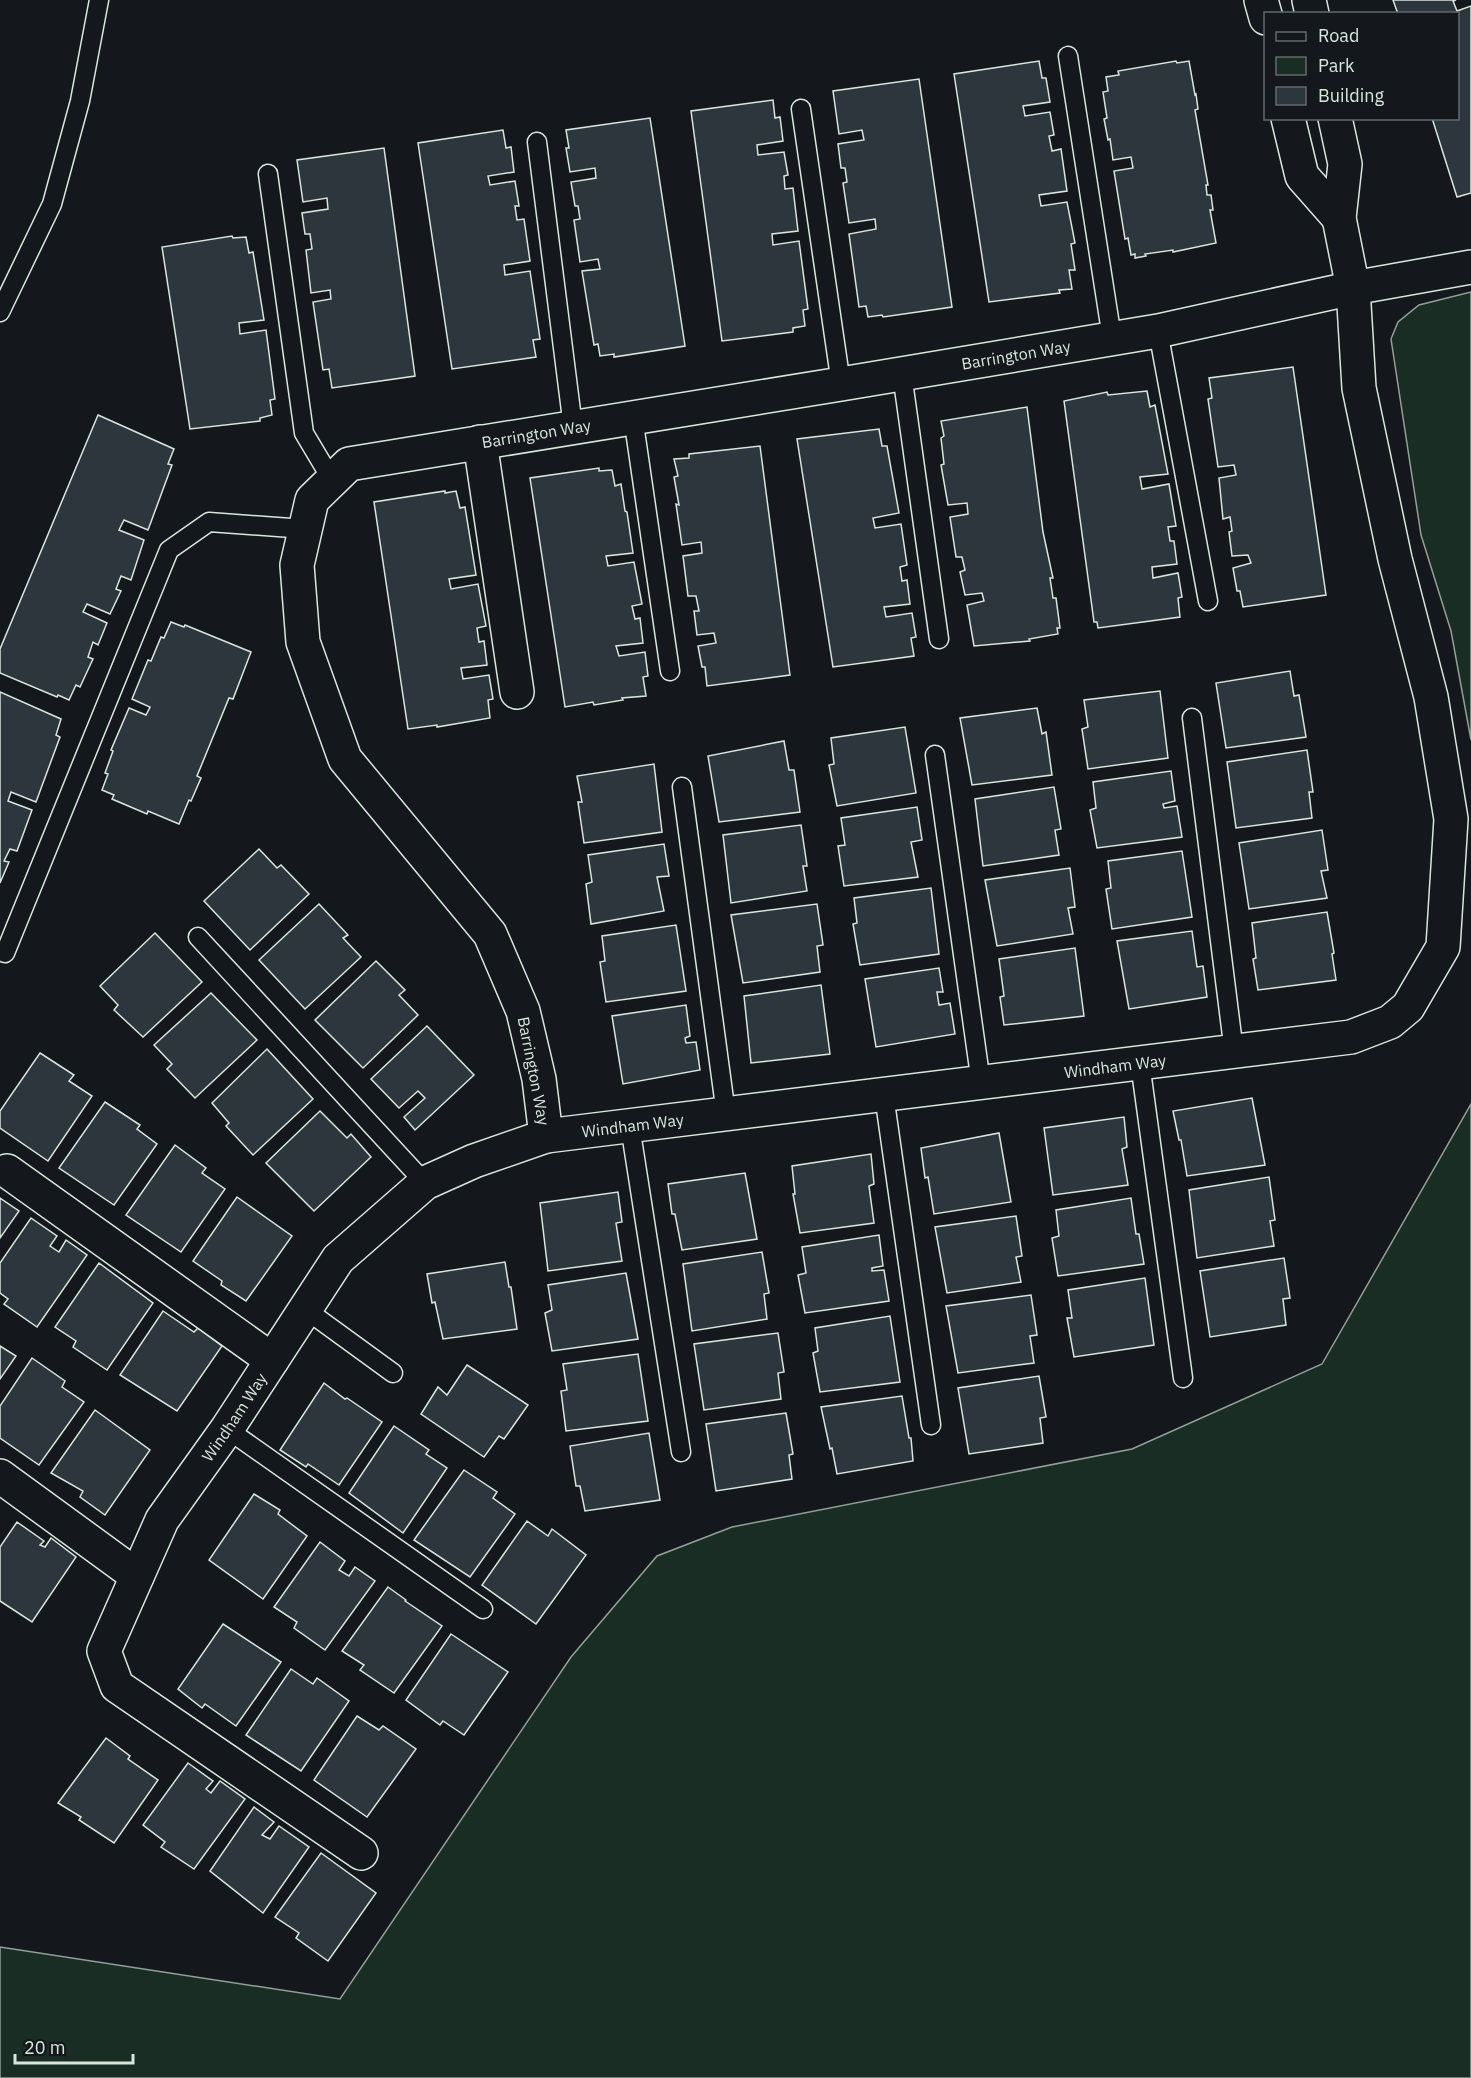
<svg xmlns="http://www.w3.org/2000/svg" width="1471" height="2078" viewBox="0 0 1471 2078" font-family="'IBM Plex Sans',sans-serif">
<rect width="100%" height="100%" fill="#14181c"/>
<!-- green -->
<g fill="#1a2d24" stroke="#939e99" stroke-width="1.5">
<path d="M1471 292V740L1451 631 1421 535 1391 339 1398 322 1419 305Z"/>
<path d="M1471 1104V2078H0V1947L340 1999 571 1657 657 1556 732 1527 1132 1449 1322 1364Z"/>
</g>
<!-- building -->
<g fill="#2c363c" stroke="#d8e6dc" stroke-width="1.5">
<path d="M1393 0H1456L1453 1 1457 11 1471 6V193L1457 197 1432 118H1458V14H1398Z"/>
<path d="M1039 61 1042 78H1046L1050 102 1023 106 1025 116 1050 112 1054 135 1049 136 1052 151 1061 149 1067 191 1039 195 1041 206 1067 202 1075 243 1071 244 1075 270H1069L1072 289 1059 290 1060 293 989 302 954 74Z"/>
<path d="M1176 61 1177 63 1189 61 1195 95 1196 94 1198 109 1195 110 1208 185H1206L1207 195H1211L1213 210H1210L1216 243 1173 252V250L1145 254 1146 256 1135 258V254L1131 255 1128 238 1125 239 1114 171 1133 168 1131 157 1113 160 1110 139 1108 140 1104 119 1107 118 1103 92 1108 91 1106 77 1119 75 1118 71Z"/>
<path d="M919 79 952 307 883 317 882 315 868 317 866 306 859 307 849 234 876 229 875 219 849 223 843 183 847 182 845 168H841L838 144 864 140 862 130 839 134 833 91Z"/>
<path d="M773 100 775 118 780 117 783 141 757 145 758 155 784 152 788 175 784 176 785 189 793 188 798 231 772 234 773 245 799 241 808 309 803 310 805 326 793 328V332L722 341 691 111Z"/>
<path d="M650 118 685 346 614 357V354L600 356 598 344 594 345 582 271 600 269 598 259 580 262 574 220 580 219 578 206H575L571 182 596 178 595 168 570 172 566 148H569L566 130Z"/>
<path d="M503 130 506 148 511 147 514 172 488 176 490 185 515 181 519 206H515L517 220 524 219 530 261 504 265 505 275 530 271 540 339 533 340 536 357 452 369 418 143Z"/>
<path d="M384 148 415 376 332 388 329 369 323 370 313 302 331 299 330 290 311 293 306 250 312 249 310 234H305L302 213 328 209 327 198 303 202 297 160Z"/>
<path d="M232 236 233 238 246 237 249 253 253 252 264 320 239 323 240 334 266 330 275 399 270 400 272 415 260 418V421L190 429 162 247Z"/>
<path d="M1293 367 1326 595 1243 607 1240 591H1237L1233 568 1251 563 1248 555 1232 556 1229 532 1232 531 1230 517 1223 519 1219 478 1236 475 1234 465 1218 467 1208 399 1212 398 1209 378Z"/>
<path d="M1147 391 1150 407 1155 405 1168 474 1140 477 1142 489 1169 484 1176 526 1168 527 1170 541H1174L1177 564 1152 567 1153 578 1178 573 1182 597 1178 598 1180 617 1098 628 1097 622H1094L1064 401 1107 392 1108 395Z"/>
<path d="M1027 407 1043 532 1053 578H1050L1053 598H1056L1060 628H1057L1058 634 1029 639 1030 641 974 646 967 605 984 601 982 593 965 595 960 572 965 570 962 557H956L950 517 968 514 967 503 948 505 941 465 944 464 941 438 944 436 941 421Z"/>
<path d="M98 415 174 449 168 464 172 465 148 530 124 520 119 530 144 540 131 580 121 576 116 589 121 591 110 614 87 604 83 612 107 623 98 645 93 642 88 657 93 659 80 687 76 685 69 700 58 695 57 697 0 673V649Z"/>
<path d="M879 429 882 446H887L899 513 873 518 875 528 901 524 907 565 900 567 902 581 907 580 910 604 884 607 886 617 912 613 916 637 911 638 914 656 833 667 797 439Z"/>
<path d="M760 446 790 675 707 686 705 667H702L698 646 716 643 714 633 697 635 694 611H699L696 596H688L683 556 702 553 701 542 682 545 676 504 679 505 674 477 678 476 674 459 689 458V454Z"/>
<path d="M599 468V471L612 470 615 486 621 484 625 511 627 512 633 553 606 556 608 566 634 562 642 604 632 606 635 619 640 618 643 643 616 646 619 656 645 652 648 676 643 677 646 696 622 698 623 700 594 705 593 702 565 707 530 478Z"/>
<path d="M445 491V493L456 491 460 508 465 507 476 575 449 579 451 589 478 584 486 626 477 628 479 642 484 641 487 665 461 668 463 679 489 675 493 699 488 700 490 718 437 727V725L408 729 374 502Z"/>
<path d="M171 622 184 627 185 625 251 652 233 699 229 698 197 776 201 778 191 801 189 800 179 824 148 811 147 814 112 799 114 795 102 790 108 774 105 773 113 751 111 750 129 708 146 715 150 707 132 699 148 660 151 661 161 637 164 638Z"/>
<path d="M1290 671 1294 696 1299 695 1306 737 1226 748 1216 683Z"/>
<path d="M1160 691 1168 758 1088 769 1082 729 1088 727 1084 700Z"/>
<path d="M0 692 61 719 56 735 60 737 36 802 11 792 8 801 32 810 17 851 10 849 4 861 9 862 0 883Z"/>
<path d="M1037 708 1042 734 1046 732 1052 775 972 785 960 718Z"/>
<path d="M905 727 916 793 837 806 829 765 834 764 831 738Z"/>
<path d="M784 741 789 770H794L800 812 719 822 708 756Z"/>
<path d="M1307 750 1313 792H1309L1312 818 1236 828 1227 762Z"/>
<path d="M654 764 662 832 584 843 578 802H582L577 776Z"/>
<path d="M1171 771 1175 801 1163 804 1164 808 1177 806 1182 837 1097 848 1090 810 1096 808 1093 782Z"/>
<path d="M1054 787 1061 829 1055 830 1059 855 983 866 975 799Z"/>
<path d="M917 807 922 840 911 842 918 877 844 886 838 846 845 845 841 818Z"/>
<path d="M801 825 807 866H803L807 891 731 903 723 835Z"/>
<path d="M1322 830 1328 870 1321 871 1327 898 1249 909 1239 843Z"/>
<path d="M664 844 669 876 657 877 664 911 591 924 586 884 592 882 588 855Z"/>
<path d="M259 849 277 868 281 865 309 894 250 950 204 901Z"/>
<path d="M1182 851 1192 917 1112 929 1106 889 1111 888 1108 861Z"/>
<path d="M1070 868 1075 907 1068 908 1073 934 997 946 985 880Z"/>
<path d="M931 888 939 954 860 965 853 924 857 923 854 898Z"/>
<path d="M319 904 348 935 343 938 361 957 305 1009 259 960Z"/>
<path d="M817 904 823 945 817 946 820 972 743 983 731 915Z"/>
<path d="M1327 912 1334 953 1332 954 1336 980 1258 990 1253 959 1256 958 1252 923Z"/>
<path d="M676 925 686 991 606 1002 600 962 605 961 602 936Z"/>
<path d="M1192 931 1197 967 1203 966 1207 997 1129 1009 1117 941Z"/>
<path d="M155 933 202 982 143 1037 114 1010 118 1005 100 986Z"/>
<path d="M1075 948 1084 1016 1004 1025 1000 997 1004 996 999 959Z"/>
<path d="M376 961 405 990 399 995 418 1015 363 1068 315 1020Z"/>
<path d="M939 968 943 992H937L939 1005 950 1003 955 1034 876 1047 865 979Z"/>
<path d="M821 985 830 1054 751 1063 744 996Z"/>
<path d="M211 993 257 1040 195 1098 167 1069 172 1064 154 1045Z"/>
<path d="M686 1005 690 1036 685 1038 686 1043 696 1042 700 1070 623 1084 612 1016Z"/>
<path d="M427 1026 474 1075 415 1130 404 1117 425 1098 418 1091 399 1108 371 1079Z"/>
<path d="M267 1049 313 1099 253 1155 226 1126 229 1123 212 1103Z"/>
<path d="M40 1053 74 1075 69 1081 92 1096 48 1161 0 1128V1111Z"/>
<path d="M1252 1098 1265 1165 1187 1176 1181 1140H1179L1173 1111Z"/>
<path d="M105 1102 140 1125 137 1129 157 1144 114 1205 59 1168Z"/>
<path d="M320 1111 347 1138 351 1134 371 1157 314 1211 266 1163Z"/>
<path d="M1124 1117 1127 1147 1122 1149 1128 1185 1053 1195 1044 1128Z"/>
<path d="M999 1133 1011 1202 934 1214 928 1177 925 1178 921 1148Z"/>
<path d="M175 1145 206 1168 202 1173 225 1189 181 1252 126 1215Z"/>
<path d="M871 1154 874 1184 869 1186 874 1223 800 1233 793 1194H795L792 1166Z"/>
<path d="M745 1173 757 1239 682 1250 675 1214H672L668 1184Z"/>
<path d="M1269 1177 1275 1220 1270 1221 1274 1246 1197 1258 1189 1190Z"/>
<path d="M618 1192 622 1222 616 1223 622 1261 548 1271 540 1203Z"/>
<path d="M237 1197 292 1236 246 1301 221 1285 222 1281 193 1261Z"/>
<path d="M0 1198 19 1211 0 1238Z"/>
<path d="M1131 1198 1136 1234H1139L1144 1264 1058 1276 1052 1238 1059 1236 1056 1210Z"/>
<path d="M1016 1216 1022 1256 1016 1257 1021 1282 947 1293 935 1227Z"/>
<path d="M31 1218 57 1236 50 1246 59 1252 66 1240 87 1255 37 1327 4 1304 8 1299 0 1293V1263Z"/>
<path d="M879 1235 883 1266 872 1268V1271L884 1270 889 1301 805 1313 798 1275 806 1273 802 1247Z"/>
<path d="M762 1252 769 1293 764 1294 767 1319 692 1331 683 1264Z"/>
<path d="M1284 1258 1290 1298 1283 1299 1286 1325 1210 1337 1200 1271Z"/>
<path d="M505 1262 509 1287H511L517 1329 443 1339 435 1302 432 1303 427 1274Z"/>
<path d="M99 1263 153 1303 107 1370 73 1347 76 1341 55 1327Z"/>
<path d="M626 1273 638 1339 552 1351 545 1313 552 1310 548 1285Z"/>
<path d="M1145 1278 1154 1345 1074 1357 1067 1318H1072L1068 1290Z"/>
<path d="M1031 1295 1037 1335 1030 1336 1034 1363 958 1373 946 1306Z"/>
<path d="M163 1311 194 1332 198 1328 222 1346 177 1411 120 1375Z"/>
<path d="M890 1316 900 1382 820 1392 813 1353 818 1351 815 1328Z"/>
<path d="M778 1333 784 1372 778 1373 781 1399 704 1410 694 1344Z"/>
<path d="M0 1346 16 1356 0 1379Z"/>
<path d="M638 1354 648 1421 566 1431 561 1391 567 1390 563 1364Z"/>
<path d="M32 1358 65 1381 62 1387 84 1402 39 1465 0 1438V1406Z"/>
<path d="M467 1365 528 1405 504 1439 499 1436 484 1457 421 1414 438 1387 447 1395Z"/>
<path d="M1039 1376 1046 1417 1040 1418 1043 1443 969 1454 958 1388Z"/>
<path d="M324 1383 345 1399 347 1398 382 1422 339 1485 308 1464 306 1467 280 1450Z"/>
<path d="M902 1396 909 1438H911L913 1461 837 1474 832 1448 830 1449 821 1407Z"/>
<path d="M95 1410 150 1450 105 1515 80 1497 83 1491 51 1473Z"/>
<path d="M786 1413 793 1454 789 1455 792 1479 716 1491 706 1424Z"/>
<path d="M394 1426 429 1450 426 1454 447 1468 403 1533 349 1493Z"/>
<path d="M649 1433 660 1500 585 1511 580 1486H576L570 1446Z"/>
<path d="M464 1470 497 1492 493 1498 515 1514 470 1577 414 1540Z"/>
<path d="M254 1494 280 1510 278 1514 307 1536 263 1599 209 1560Z"/>
<path d="M527 1521 548 1536 552 1529 586 1555 536 1624 482 1585Z"/>
<path d="M17 1522 44 1541 40 1545 45 1547 51 1538 76 1557 32 1622 0 1601V1547Z"/>
<path d="M320 1542 345 1561 339 1570 349 1576 355 1567 375 1581 325 1650 294 1628 297 1622 274 1607Z"/>
<path d="M388 1587 406 1600 405 1601 442 1626 394 1693 360 1670 364 1665 342 1651Z"/>
<path d="M223 1624 281 1662 236 1726 205 1704 202 1708 178 1689Z"/>
<path d="M451 1634 508 1672 464 1735 443 1721 440 1725 406 1700Z"/>
<path d="M291 1669 313 1684 317 1678 349 1701 301 1771 246 1735Z"/>
<path d="M357 1716 379 1730 383 1726 416 1749 367 1817 314 1780Z"/>
<path d="M106 1738 130 1756 128 1759 158 1780 114 1843 79 1820 81 1817 58 1803Z"/>
<path d="M188 1763 213 1781 206 1789 211 1793 220 1781 245 1799 194 1869 161 1847 165 1842 143 1825Z"/>
<path d="M254 1807 274 1822 262 1835 270 1839 279 1826 309 1847 263 1913 210 1871Z"/>
<path d="M321 1853 376 1893 328 1961 296 1938 299 1933 275 1917Z"/>
</g>
<g fill="none" stroke-linecap="round" stroke-linejoin="round">
<defs>
<g id="lane">
<path d="M1068 56 1112 338"/>
<path d="M801 109 841 384"/>
<path d="M537 142 573 427"/>
<path d="M268 174 304 433 332 480"/>
<path d="M0 312 52 204 80 101 99 0"/>
<path d="M1158 331 1208 601"/>
<path d="M902 374 939 639"/>
<path d="M633 417 670 671"/>
<path d="M1192 718 1234 1052"/>
<path d="M935 755 981 1083"/>
<path d="M682 787 726 1114"/>
<path d="M198 937 425 1183"/>
<path d="M5 953 169 550 209 522 305 529"/>
<path d="M1140 1063 1183 1378"/>
<path d="M884 1095 931 1425"/>
<path d="M630 1126 681 1452"/>
<path d="M305 1309 393 1373"/>
<path d="M227 1429 483 1609"/>
</g>
<g id="street">
<path d="M1261 0 1266 18"/>
<path d="M1309 0 1312 14"/>
<path d="M1288 118 1302 176 1339 218"/>
<path d="M480 442 517 692"/>
<path id="s1" d="M546 1136 539 1079 523 1011 490 934 345 759 303 642 297 565 312 500 349 464 841 384 1158 331 1353 288 1471 267"/>
<path d="M7 1171 272 1360"/>
<path d="M0 1476 137 1576"/>
<path id="s2" d="M361 1853 117 1686 104 1651 162 1520 227 1429 338 1259 425 1183 474 1161 546 1136 1351 1037 1390 1022 1408 1007 1443 947 1451 819 1431 697 1395 559 1359 388 1353 288 1339 218 1345 164 1335 118"/>
</g>
</defs>
<!-- lane casing -->
<use href="#lane" stroke="#d8e6dc" stroke-width="21"/>
<!-- street casing -->
<use href="#street" stroke="#d8e6dc" stroke-width="36"/>
<!-- lane -->
<use href="#lane" stroke="#14181c" stroke-width="18"/>
<!-- street -->
<use href="#street" stroke="#14181c" stroke-width="33"/>
</g>
<g text-anchor="middle" dominant-baseline="central" stroke-width="4.5" stroke-linejoin="round" paint-order="stroke">
<!-- street labels -->
<g font-size="16" fill="#d8e6dc" stroke="#14181c">
<text stroke="none"><textPath href="#s1" startOffset="1434">Barrington Way</textPath></text>
<text stroke="none"><textPath href="#s1" startOffset="948">Barrington Way</textPath></text>
<text stroke="none"><textPath href="#s2" startOffset="1610">Windham Way</textPath></text>
<text transform="translate(534 1071) rotate(79)">Barrington Way</text>
<text stroke="none"><textPath href="#s2" startOffset="1124">Windham Way</textPath></text>
<text stroke="none"><textPath href="#s2" startOffset="602">Windham Way</textPath></text>
</g>
</g>
<!-- legend -->
<rect x="1264" y="12" width="195" height="108" fill="#14181c" stroke="#626a69" stroke-width="1.5"/>
<rect x="1276" y="32" width="30" height="9" fill="#14181c" stroke="#626a69" stroke-width="1.5"/>
<text x="1318" y="42" font-size="18" fill="#d8e6dc">Road</text>
<rect x="1276" y="57" width="30" height="18" fill="#1a2d24" stroke="#626a69" stroke-width="1.5"/>
<text x="1318" y="72" font-size="18" fill="#d8e6dc">Park</text>
<rect x="1276" y="87" width="30" height="18" fill="#2c363c" stroke="#626a69" stroke-width="1.5"/>
<text x="1318" y="102" font-size="18" fill="#d8e6dc">Building</text>
<!-- scale -->
<path d="M15 2054v9h118v-9" fill="none" stroke="#d8e6dc" stroke-width="3"/>
<text x="24" y="2054" font-size="18" fill="#d8e6dc" stroke="#14181c" stroke-width="4.5" paint-order="stroke">20 m</text>
</svg>
